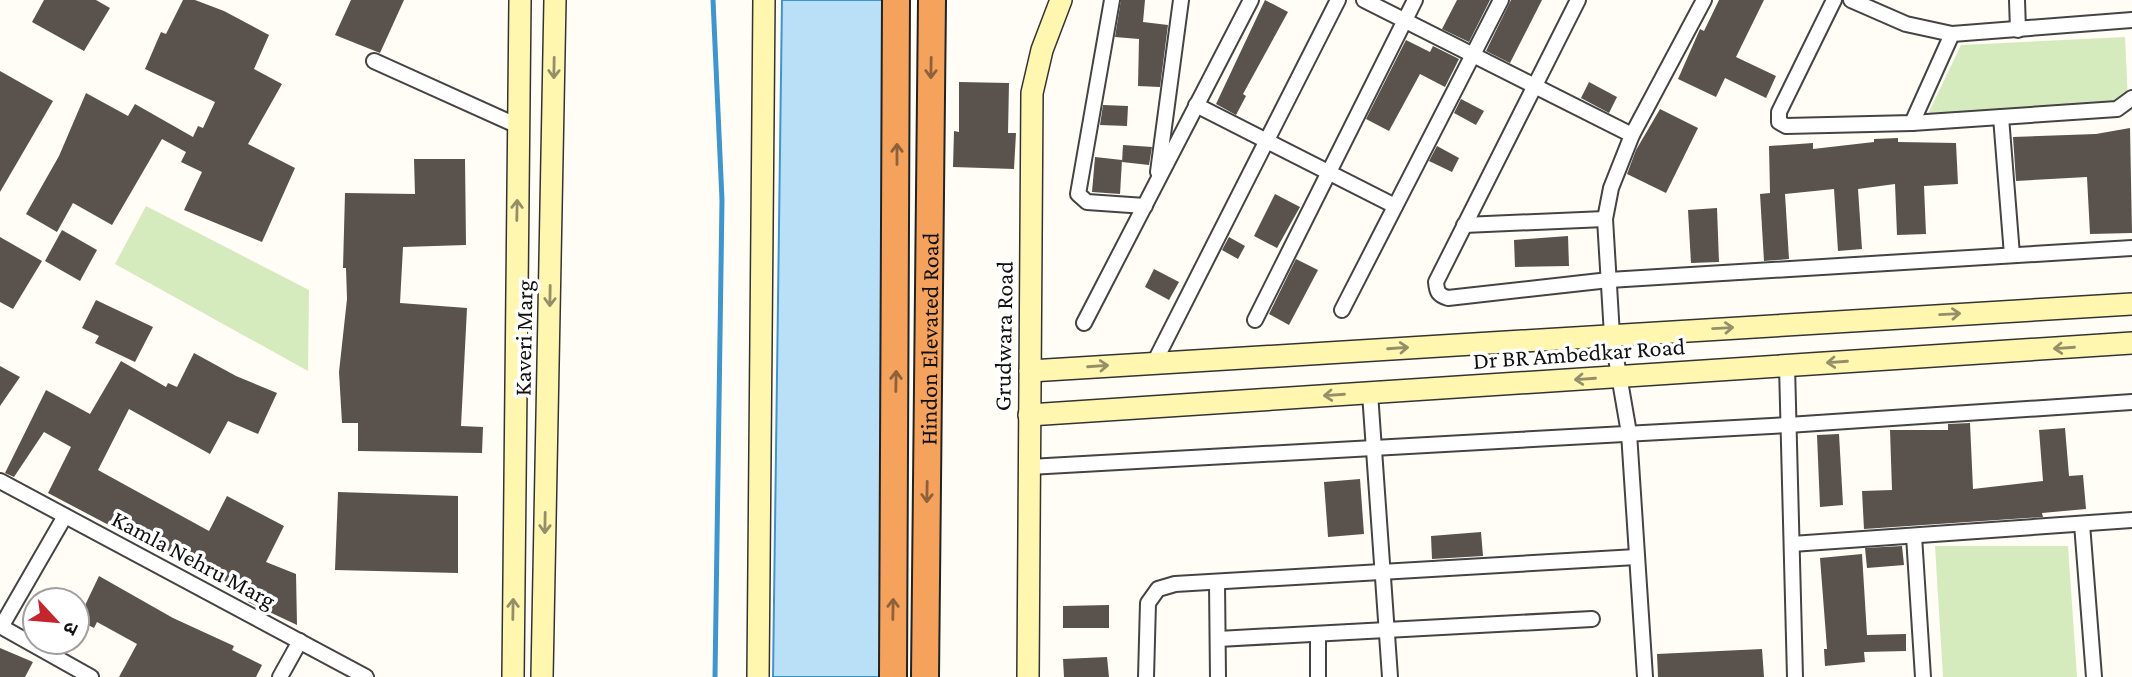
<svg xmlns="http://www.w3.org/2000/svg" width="2132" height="677" viewBox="0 0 2132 677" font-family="'Crimson Pro','Noto Sans Devanagari',serif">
<rect width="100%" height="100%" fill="#fffdf5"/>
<!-- green -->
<g fill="#d5ebbd">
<path d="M2125 37 2128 102 1927 116 1961 45Z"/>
<path d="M146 206 309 290 308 371 115 264Z"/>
<path d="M1935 546H2068L2077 677H1943Z"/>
</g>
<!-- water -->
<path fill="#b9e0f7" stroke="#3f96cf" stroke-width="2" d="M782 0H901L892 677H773Z"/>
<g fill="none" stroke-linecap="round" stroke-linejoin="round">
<!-- stream -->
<path stroke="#3f96cf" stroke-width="5" d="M713 0 722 200 715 677"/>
</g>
<!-- building -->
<g fill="#5a524d">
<path d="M44 0H96L110 8 84 51 32 22Z"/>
<path d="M183 0H195L224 11 269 35 254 69 282 84 248 144 295 168 262 242 184 210 202 172 181 162 186 152 162 139 112 225 73 203 57 232 26 214 59 156 86 93 128 116 135 104 193 137 198 126 203 128 215 102 145 69 161 32 166 34Z"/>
<path d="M351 0H404L380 53 335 35Z"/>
<path d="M1121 0H1145L1143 22 1168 25 1160 87 1138 86 1139 39 1115 37Z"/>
<path d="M1265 0 1288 12 1243 94 1246 96 1236 115 1216 104Z"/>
<path d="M1457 0H1490L1469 42 1442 29Z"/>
<path d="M1511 0H1542L1510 63 1486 51Z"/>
<path d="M1719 0H1764L1736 57 1776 76 1766 98 1725 78 1716 97 1678 79 1700 29 1704 31Z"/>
<path d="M1406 40 1430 52 1433 46 1459 59 1445 87 1420 74 1389 131 1366 119Z"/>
<path d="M0 71 53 101 0 192Z"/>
<path d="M959 82 1009 83 1008 133H1016L1014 169 953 167 954 131 959 132Z"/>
<path d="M1589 82 1617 97 1609 113 1581 98Z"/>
<path d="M1461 99 1484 111 1476 125 1454 113Z"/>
<path d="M1103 105 1128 106 1127 126 1100 125Z"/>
<path d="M1660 109 1698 128 1666 193 1627 174 1636 150Z"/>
<path d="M2130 128 2132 233 2090 234 2087 177 2016 181 2013 137 2096 134Z"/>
<path d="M1898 138V142L1956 143 1958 184 1924 186 1926 234 1897 235 1895 184 1858 189 1862 249 1838 251 1834 189 1785 194 1789 259 1764 261 1760 194 1770 193 1769 146 1813 143V149L1874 142V139Z"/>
<path d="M1123 145 1152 147 1149 165 1122 162Z"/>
<path d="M1437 146 1459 158 1452 172 1429 161Z"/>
<path d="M1095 157 1122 160 1120 194 1092 192Z"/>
<path d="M414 159H465L466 245 403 247 400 303 467 308 461 426 483 427 482 453 358 451V423H342L339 372 347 299 346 268H343L345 193 415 194Z"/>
<path d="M1275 194 1300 207 1277 248 1254 236Z"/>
<path d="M1717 208 1719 262 1691 263 1688 210Z"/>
<path d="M62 230 97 250 80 281 45 261Z"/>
<path d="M1568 236 1569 266 1515 267 1514 240Z"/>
<path d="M0 237 42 261 13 309 0 302Z"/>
<path d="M1229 237 1245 246 1238 259 1222 250Z"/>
<path d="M1296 259 1318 270 1289 325 1269 314Z"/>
<path d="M1154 269 1179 282 1169 300 1145 287Z"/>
<path d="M96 300 153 327 135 362 95 343 99 336 82 328Z"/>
<path d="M194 353 236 376 277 393 258 434 228 421 210 454 129 409 98 470 209 531 227 496 284 526 266 562 296 574 297 625 248 602 249 599 48 493 71 447 44 432 14 477 5 473 46 390 90 414 121 361 166 387 168 383 177 387Z"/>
<path d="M0 366 20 377 0 406Z"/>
<path d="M1970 423 1973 489 2043 481 2039 430 2065 428 2069 476 2083 475 2086 509 2042 513 2043 517 1864 529 1862 491 1892 490 1890 430H1948V424Z"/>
<path d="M1839 434 1843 505 1820 507 1817 435Z"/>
<path d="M1360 479 1364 534 1328 537 1324 482Z"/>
<path d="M338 492 458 496V573L335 570Z"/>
<path d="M1481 532 1483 556 1432 559 1431 536Z"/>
<path d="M1902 546 1904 565 1867 568 1865 548Z"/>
<path d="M1862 554 1867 635 1906 634V651L1864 652 1865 662 1825 666 1824 649H1827L1820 558Z"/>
<path d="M99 576 173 618 234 646 232 650 262 665 256 677H119L137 644 97 622 94 628 78 620Z"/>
<path d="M1109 605V628H1063V606Z"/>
<path d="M0 648 33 662 25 677H0Z"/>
<path d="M1762 649 1764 677H1658L1657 654Z"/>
<path d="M1107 657 1109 677H1064L1063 659Z"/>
</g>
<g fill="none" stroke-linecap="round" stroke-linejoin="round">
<defs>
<g id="street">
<path d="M1112 0 1078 194 1087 202 1145 206"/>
<path d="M1364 0 1632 135"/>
<path d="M1578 0 1436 282C1437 292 1438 295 1448 298L1609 280 2132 248"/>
<path d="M1834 0 1779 112V122L1786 126 1912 123 2117 109 2132 98"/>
<path d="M1851 0 1906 24 1952 34 2132 20"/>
<path d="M2017 0 2018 30"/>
<path d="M374 61 518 126"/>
<path d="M1196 105 1395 206"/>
<path d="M2001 117 2012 255"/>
<path d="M1912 123 1952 34"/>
<path d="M1158 172 1181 0"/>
<path d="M1464 225 1605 219"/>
<path d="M1342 310 1501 0"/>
<path d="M1255 320 1415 0"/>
<path d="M1084 323 1251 0"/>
<path d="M1154 363 1338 0"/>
<path d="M1787 366 1795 677"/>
<path d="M1370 393 1390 677"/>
<path d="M1029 467 1788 425 2132 402"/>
<path d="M0 481 366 677"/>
<path d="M2082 524 2094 677"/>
<path d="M1914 536 1923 677"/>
<path d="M1792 544 2132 520"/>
<path d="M1217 583 1218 677"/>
<path d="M0 626 91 677"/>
<path d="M1 627 65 516"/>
<path d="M1318 634V677"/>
<path d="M1218 639 1592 619"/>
<path d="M280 677 300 641"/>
<path d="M1146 677 1148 603 1158 589 1175 584 1636 557"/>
<path d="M1645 677 1629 433 1612 335 1605 219 1611 188 1632 135 1704 0"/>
</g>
<g id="secondary">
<path d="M1030 371 2132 304"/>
<path d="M1029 415 2132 343"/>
<path d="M513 677 520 0"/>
<path d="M542 677 555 0"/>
<path d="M758 677 764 0"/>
<path d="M1028 677 1032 93 1042 50 1061 0"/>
</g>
<g id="highway">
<path d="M893 677 896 0"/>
<path id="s1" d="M925 677 932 0"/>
</g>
</defs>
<!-- street casing -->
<use href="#street" stroke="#444" stroke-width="18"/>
<!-- secondary casing -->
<use href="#secondary" stroke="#333" stroke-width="24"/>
<!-- highway casing -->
<use href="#highway" stroke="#222" stroke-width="30"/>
<!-- street -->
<use href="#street" stroke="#fff" stroke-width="14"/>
<!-- secondary -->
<use href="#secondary" stroke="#fff6b0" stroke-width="21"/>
<!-- highway -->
<use href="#highway" stroke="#f5a25d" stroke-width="26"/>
</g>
<!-- one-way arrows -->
<defs><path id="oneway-shaft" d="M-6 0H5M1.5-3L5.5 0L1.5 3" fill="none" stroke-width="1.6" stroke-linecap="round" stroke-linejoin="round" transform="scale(1.75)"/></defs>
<g stroke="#948f68">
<use href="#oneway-shaft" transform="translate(554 68) rotate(91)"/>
<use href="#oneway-shaft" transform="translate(517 210) rotate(-89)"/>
<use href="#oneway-shaft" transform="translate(550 296) rotate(91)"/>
<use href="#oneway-shaft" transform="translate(1950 314) rotate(-3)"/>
<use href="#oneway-shaft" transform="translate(1723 328) rotate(-3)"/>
<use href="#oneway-shaft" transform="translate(1398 348) rotate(-4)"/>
<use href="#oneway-shaft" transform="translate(2064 348) rotate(176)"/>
<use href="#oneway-shaft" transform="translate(1837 362) rotate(176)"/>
<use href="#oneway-shaft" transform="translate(1098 366) rotate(-4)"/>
<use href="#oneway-shaft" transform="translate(1585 379) rotate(176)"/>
<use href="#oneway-shaft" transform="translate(1334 395) rotate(176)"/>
<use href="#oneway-shaft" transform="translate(545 523) rotate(91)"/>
<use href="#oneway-shaft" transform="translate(513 609) rotate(-89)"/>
</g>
<g stroke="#8e613b">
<use href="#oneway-shaft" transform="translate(931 68) rotate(91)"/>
<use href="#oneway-shaft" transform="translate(897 154) rotate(-90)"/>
<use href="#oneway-shaft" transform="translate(896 381) rotate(-89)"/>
<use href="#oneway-shaft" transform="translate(927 492) rotate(91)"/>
<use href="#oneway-shaft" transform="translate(893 609) rotate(-89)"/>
</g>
<g text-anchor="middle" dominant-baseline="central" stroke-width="7" stroke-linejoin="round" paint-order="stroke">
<!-- street labels -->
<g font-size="24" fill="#111" stroke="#fff">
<text transform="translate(1003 336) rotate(-89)">Grudwara Road</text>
<text transform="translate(523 338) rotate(-89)">Kaveri Marg</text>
<text stroke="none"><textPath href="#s1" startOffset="338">Hindon Elevated Road</textPath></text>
<text transform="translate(1579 353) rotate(-4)">Dr BR Ambedkar Road</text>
<text transform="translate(194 559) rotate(28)">Kamla Nehru Marg</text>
</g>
</g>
<!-- north arrow -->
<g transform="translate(56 621) rotate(116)"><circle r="33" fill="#ffffff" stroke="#a0a0a0" stroke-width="2"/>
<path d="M0-5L12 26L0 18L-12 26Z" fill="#c4262e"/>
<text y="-10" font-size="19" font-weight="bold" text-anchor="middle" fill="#111111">उ</text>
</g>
</svg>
